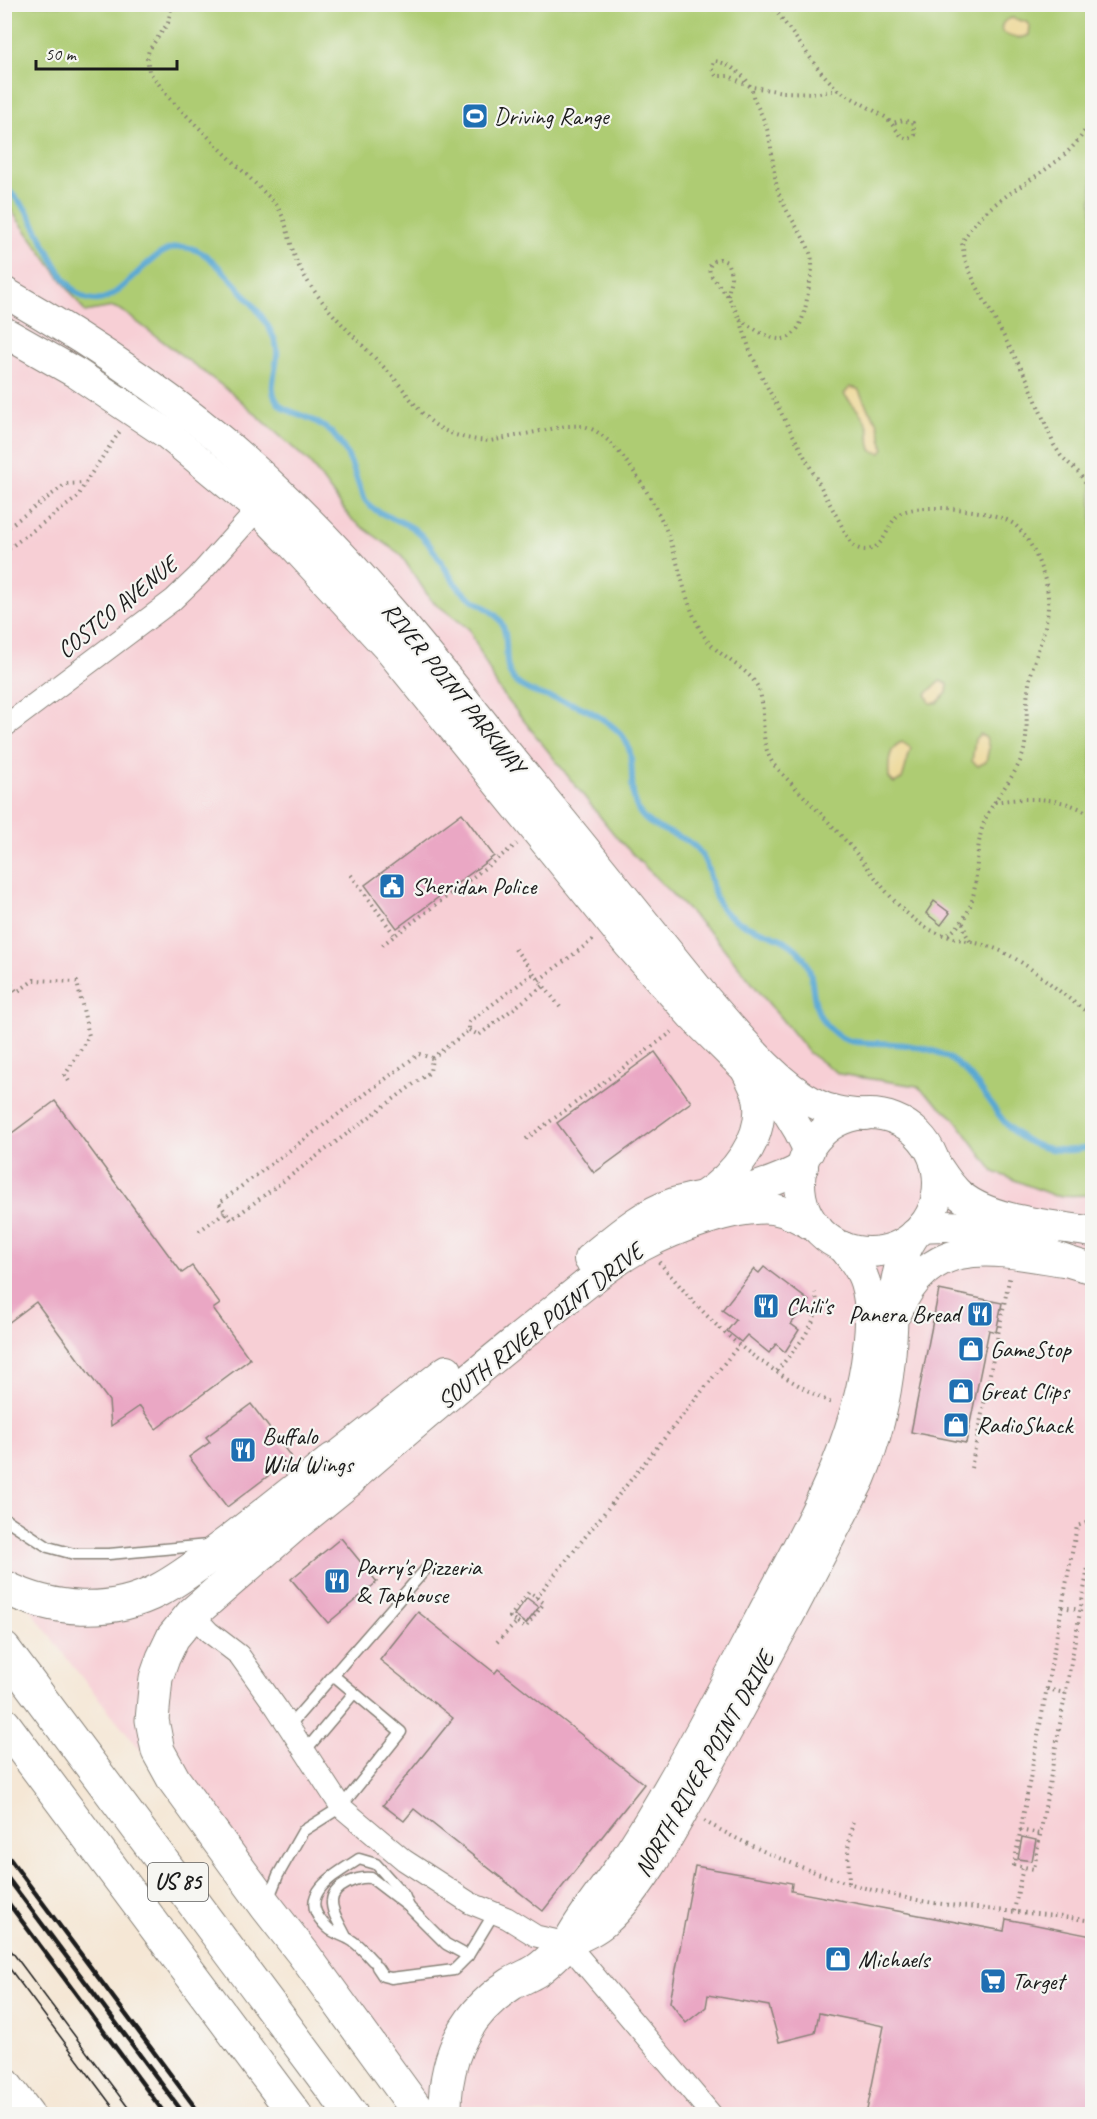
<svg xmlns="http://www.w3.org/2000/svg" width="1097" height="2119" viewBox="0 0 1097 2119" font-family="Caveat,sans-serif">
<rect width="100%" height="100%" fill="#f6f6f2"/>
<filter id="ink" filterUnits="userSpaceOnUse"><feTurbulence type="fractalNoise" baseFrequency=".0167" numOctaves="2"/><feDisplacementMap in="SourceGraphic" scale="12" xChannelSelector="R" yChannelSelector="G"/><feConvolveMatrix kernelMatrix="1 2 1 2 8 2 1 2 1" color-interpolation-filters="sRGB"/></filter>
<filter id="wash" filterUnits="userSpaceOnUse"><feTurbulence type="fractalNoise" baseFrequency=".008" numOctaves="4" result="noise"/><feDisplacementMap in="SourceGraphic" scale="24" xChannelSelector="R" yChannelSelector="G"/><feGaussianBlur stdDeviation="1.35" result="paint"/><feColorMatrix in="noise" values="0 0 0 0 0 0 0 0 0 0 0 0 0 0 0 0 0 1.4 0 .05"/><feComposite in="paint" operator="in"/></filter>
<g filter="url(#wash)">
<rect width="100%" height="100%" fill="#f5e7d5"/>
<!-- built -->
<path fill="#f7cfd5" d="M4 202 85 312 113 307 121 310 233 394 310 463 351 519 400 554 431 600 469 629 498 688 617 838 717 940 839 1074 917 1086 955 1119 994 1172 1055 1196 1092 1195V2114H435L71 1664 5 1576Z"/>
<!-- green -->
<path fill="#aecc73" stroke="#657448" stroke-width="1.5" d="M4 5H1092V1195L1055 1196 994 1172 955 1119 917 1086 839 1074 809 1053 717 940 617 838 498 688 469 629 431 600 400 554 351 519 310 463 233 394 121 310 113 307 85 312 5 202Z"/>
<!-- sand -->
<g fill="#eeda9e" stroke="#857b5d" stroke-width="1.5">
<path d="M1012 18 1026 22 1030 26 1029 35C1019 40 1011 38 1002 32 1000 24 1004 20 1012 18Z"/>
<path d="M850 387 858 389 868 409 877 421 884 449 881 453 872 451C867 443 871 436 868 427 863 413 852 405 844 394Z"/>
<path d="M940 681 948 684 947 693 937 703H930L926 694Z"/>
<path d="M980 734 986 738 989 748 986 762 978 766 972 761 975 739Z"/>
<path d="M902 742 911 748 902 779 894 783 889 778C888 764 888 747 902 742Z"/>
</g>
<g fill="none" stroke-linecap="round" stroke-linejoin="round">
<!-- stream -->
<path stroke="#59a8d3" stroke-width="6" d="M4 186C12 194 21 202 27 211 40 232 60 282 80 295 126 326 153 205 215 263 234 282 275 324 277 350 279 369 264 390 281 406 285 410 289 410 295 413 308 417 322 424 332 433 339 441 346 451 350 461 357 475 359 495 370 506 382 517 401 519 414 529 435 545 443 570 460 589 471 601 489 606 499 619 513 638 499 666 516 682 531 695 552 697 570 703 587 708 608 721 620 733 641 755 624 789 640 813 654 834 687 832 701 854 714 872 709 899 727 914 748 932 782 932 800 953 822 978 802 1008 836 1034 849 1044 861 1042 876 1043 897 1044 922 1045 941 1054 993 1079 992 1140 1051 1149 1065 1151 1079 1151 1092 1146"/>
</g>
<g id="blocks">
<!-- building -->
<g fill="#eaa7c4">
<path d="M462 813 494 856 397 928 365 885Z"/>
<path d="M934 901 950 913 941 925 926 913Z"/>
<path d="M655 1052 691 1102 594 1173 557 1123Z"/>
<path d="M55 1101 182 1273 192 1266 220 1304 213 1309 250 1359 156 1429 140 1406 111 1426 109 1401 36 1302 4 1326V1139Z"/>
<path d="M764 1267 809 1301 791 1324 799 1330 785 1352 776 1344 769 1353 747 1335 741 1342 727 1331 736 1320 722 1310 754 1269 759 1273Z"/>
<path d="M939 1290 1002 1303 996 1332 989 1330 966 1443 911 1432Z"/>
<path d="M251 1404 292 1458 227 1507 189 1457 210 1442 206 1437Z"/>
<path d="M341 1538 377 1582 328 1623 291 1579Z"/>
<path d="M527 1598 539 1607 526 1624 514 1615Z"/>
<path d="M418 1612 495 1673 498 1669 644 1784 543 1911 414 1809 404 1821 383 1805 453 1718 380 1660Z"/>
<path d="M1022 1837 1036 1840 1032 1861 1018 1859Z"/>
<path d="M695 1866 792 1883 791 1891 1004 1931 1006 1919 1092 1936V2115H866L884 2026 819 2013 815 2033 779 2042 769 2006 708 1995 706 2007 686 2023 670 2002Z"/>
</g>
</g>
</g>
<g filter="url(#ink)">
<use href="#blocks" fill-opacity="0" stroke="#888278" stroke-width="1.5"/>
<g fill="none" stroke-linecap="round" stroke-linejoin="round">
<defs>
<g id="lane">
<path d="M4 1518 48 1547 74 1554H109L208 1545"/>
<path d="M289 1726 425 1570"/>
<path d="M305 1751 354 1693"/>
<path d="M268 1900 278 1875 303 1831 341 1807 401 1732 333 1675"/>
<path d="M346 1937C341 1926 331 1912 332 1901 333 1886 358 1876 371 1878L409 1907 446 1944 468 1956"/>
<path d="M373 1961C365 1953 359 1944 349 1939 342 1935 333 1933 328 1928 293 1896 333 1876 359 1859L376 1864 404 1895 409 1907"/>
<path d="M377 1967 383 1976 391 1978 454 1970 468 1956 494 1913"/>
</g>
<g id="street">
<path d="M4 727 173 600 198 576 266 500"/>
<path d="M192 1614 209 1632 239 1655 276 1707 341 1807 404 1860 470 1903 507 1918 536 1936 567 1943 711 2114"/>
</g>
<g id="secondary">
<path d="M4 292C102 348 196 412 277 490 362 570 434 661 506 752 573 834 640 917 706 999 737 1034 774 1082 816 1104 831 1112 847 1113 865 1115"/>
<path d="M4 332 76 373 167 434 258 509 291 543 387 647 629 945 692 1016 785 1108 799 1131 809 1151"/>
<circle cx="869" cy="1183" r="69"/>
<path d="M935 1163C943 1175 950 1187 961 1196 993 1222 1053 1225 1092 1232"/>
<path d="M703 1196C733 1177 766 1138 758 1098 756 1089 751 1080 747 1072"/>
<path d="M922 1227C941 1226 959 1225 978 1229 1017 1238 1052 1260 1092 1268"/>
<path d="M589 1259C615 1238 641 1214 674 1203 700 1194 729 1194 756 1187 772 1182 788 1176 803 1167"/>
<path d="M897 1312C931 1233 994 1250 1063 1261"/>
<path d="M334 1459 447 1370"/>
<path d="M350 1480C412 1426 475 1373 539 1322 572 1296 605 1266 642 1246 673 1229 737 1205 773 1209 790 1212 804 1220 818 1229"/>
<path d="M570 1938C586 1909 609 1884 627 1856 675 1782 715 1704 756 1626 800 1541 851 1459 866 1363 870 1336 873 1308 865 1282 861 1269 852 1258 843 1247"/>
<path d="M567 1943C580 1937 595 1931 606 1921 645 1886 676 1822 702 1777 756 1679 809 1579 860 1479 876 1441 886 1400 890 1359 895 1314 888 1274 915 1234"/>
<path d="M4 2081 29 2114"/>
</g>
<g id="highway">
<path d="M350 1480 292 1527 192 1614 173 1637 163 1658 156 1678 152 1720 158 1751 174 1780 266 1906 302 1952 420 2114"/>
<path d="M4 1587C52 1611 110 1616 159 1590 184 1577 207 1558 230 1541 265 1514 300 1486 334 1459"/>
<path d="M4 1649 351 2114"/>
<path d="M4 1724 295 2114"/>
<path d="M445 2114C444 2060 463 2015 511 1984 519 1979 528 1976 536 1971 547 1964 557 1953 567 1943"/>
</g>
</defs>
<!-- lane casing -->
<use href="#lane" stroke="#888278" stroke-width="13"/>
<!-- street casing -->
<use href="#street" stroke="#888278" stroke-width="23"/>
<!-- secondary casing -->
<use href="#secondary" stroke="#888278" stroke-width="32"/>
<!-- highway casing -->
<use href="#highway" stroke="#888278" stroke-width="35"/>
<!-- path -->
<g stroke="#888278" stroke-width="4" stroke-dasharray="1.5 4.5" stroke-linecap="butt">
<path d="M172 4 168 23 149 50 147 57 149 71 169 98 276 204C290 225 289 251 302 272 325 312 361 342 392 376 406 391 417 411 434 424 450 436 471 440 490 441L566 426C574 426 582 425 589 428 619 438 658 507 669 537 681 570 685 605 704 636 718 658 751 668 759 690 768 716 757 740 774 765 800 793 827 819 852 848 874 874 893 906 922 925 947 942 977 939 1003 952 1036 968 1062 996 1092 1015"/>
<path d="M771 4 820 71 838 90 887 118 902 137 909 139 915 135 913 123 903 120 893 123"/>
<path d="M1090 4C1086 23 1087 39 1092 58"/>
<path d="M1092 115C1073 174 987 188 962 243L965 260 975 283 1028 381 1054 445 1061 456 1078 472 1092 491"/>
<path d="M728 296 731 277 730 270 727 262 720 259 713 261 709 267 710 274 728 296 740 319 750 351 764 381 852 545C858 549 865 552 873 548 887 542 888 521 901 513 921 502 998 510 1015 525 1026 535 1034 549 1039 563 1043 574 1048 586 1048 598 1050 629 1031 660 1028 691 1025 711 1029 734 1023 754 1014 780 992 799 983 825 970 866 987 908 946 936"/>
<path d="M740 319C783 352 801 345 808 292 810 281 814 267 811 256 806 236 785 214 778 191 773 173 773 154 769 137 766 122 760 112 754 99 752 94 753 90 750 86 744 74 727 62 714 61L712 69 716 76H729L752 87 783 92 819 93 838 90"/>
<path d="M4 530 66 484 85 483"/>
<path d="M4 552 78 497 85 483 120 431"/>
<path d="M995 802C1026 797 1066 796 1092 816"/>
<path d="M351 875 394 934"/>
<path d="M963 923 966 934 971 943"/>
<path d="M382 945 517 844"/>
<path d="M515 949 560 1007"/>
<path d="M4 975 17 992 34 980 77 982 89 1036 65 1075 70 1083"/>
<path d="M539 980 594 939"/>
<path d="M469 1030 479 1035 543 986"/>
<path d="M432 1058 419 1054 219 1203 231 1220 430 1072 432 1058 469 1030V1022L534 973"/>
<path d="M526 1139 672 1032"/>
<path d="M199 1231 225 1212"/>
<path d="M659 1262C684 1291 709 1321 739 1345 768 1368 800 1387 833 1404"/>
<path d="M777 1371C792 1351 825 1320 815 1293"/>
<path d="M1092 1448 1090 1460 1092 1462"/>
<path d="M971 1468 1010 1275"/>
<path d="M1089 1522 1092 1502"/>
<path d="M1092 1522H1089L1077 1526 1014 1865 1034 1869 1092 1545"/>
<path d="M536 1598 739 1345"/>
<path d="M1062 1607 1080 1610"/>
<path d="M497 1642 517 1622 510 1617 529 1592 544 1603 525 1628 517 1622"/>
<path d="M1047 1689 1065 1693"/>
<path d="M704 1821C775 1861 853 1890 934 1903 987 1910 1040 1913 1092 1921"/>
<path d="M1020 1830 1040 1834"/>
<path d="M849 1883 848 1848 853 1820"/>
<path d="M1014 1911 1023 1867"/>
</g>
<!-- lane -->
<use href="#lane" stroke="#fff" stroke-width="10"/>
<!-- street -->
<use href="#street" stroke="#fff" stroke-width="21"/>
<!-- secondary -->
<use href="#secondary" stroke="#fff" stroke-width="30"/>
<!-- highway -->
<use href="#highway" stroke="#fff" stroke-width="33"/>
<!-- tram -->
<g stroke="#1c1c1c" stroke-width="1.5">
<path d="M4 1941 133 2114"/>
<path d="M4 1961 118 2114"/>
</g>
<!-- rail -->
<g stroke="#1c1c1c" stroke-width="4.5">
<path d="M4 1851 200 2114"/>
<path d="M4 1873 184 2114"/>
<path d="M4 1897 165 2114"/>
</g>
</g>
</g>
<!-- icons -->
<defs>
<symbol id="stadium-square" viewBox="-11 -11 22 22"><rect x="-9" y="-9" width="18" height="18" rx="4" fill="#1f6fb2" stroke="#f6f6f2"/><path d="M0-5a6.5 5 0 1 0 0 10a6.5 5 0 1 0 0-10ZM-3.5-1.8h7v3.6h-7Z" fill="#fff"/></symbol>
<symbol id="civic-square" viewBox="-11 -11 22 22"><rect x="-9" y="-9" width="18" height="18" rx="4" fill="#1f6fb2" stroke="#f6f6f2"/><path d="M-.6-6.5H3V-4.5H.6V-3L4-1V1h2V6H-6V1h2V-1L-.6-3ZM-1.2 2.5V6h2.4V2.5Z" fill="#fff"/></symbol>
<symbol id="restaurant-square" viewBox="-11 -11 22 22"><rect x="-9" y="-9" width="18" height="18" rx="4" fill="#1f6fb2" stroke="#f6f6f2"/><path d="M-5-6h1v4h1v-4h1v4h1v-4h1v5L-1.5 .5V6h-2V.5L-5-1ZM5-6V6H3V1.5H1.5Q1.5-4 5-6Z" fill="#fff"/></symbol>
<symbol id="shop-square" viewBox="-11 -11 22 22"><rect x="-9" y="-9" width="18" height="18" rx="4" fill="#1f6fb2" stroke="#f6f6f2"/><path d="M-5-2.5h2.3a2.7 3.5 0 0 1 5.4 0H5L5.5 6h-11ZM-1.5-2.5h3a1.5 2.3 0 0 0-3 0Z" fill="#fff"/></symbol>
<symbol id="supermarket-square" viewBox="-11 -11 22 22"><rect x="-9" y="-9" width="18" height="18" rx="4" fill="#1f6fb2" stroke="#f6f6f2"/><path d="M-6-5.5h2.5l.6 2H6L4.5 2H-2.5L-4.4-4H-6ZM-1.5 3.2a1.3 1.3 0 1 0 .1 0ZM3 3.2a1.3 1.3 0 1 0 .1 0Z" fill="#fff"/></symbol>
</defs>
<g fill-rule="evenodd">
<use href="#stadium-square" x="460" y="101" width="30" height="30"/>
<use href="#civic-square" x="377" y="871" width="30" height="30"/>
<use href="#restaurant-square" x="751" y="1291" width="30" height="30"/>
<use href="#restaurant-square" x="965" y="1299" width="30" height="30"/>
<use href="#shop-square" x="956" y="1334" width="30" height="30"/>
<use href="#shop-square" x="946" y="1376" width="30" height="30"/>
<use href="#shop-square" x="941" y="1410" width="30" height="30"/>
<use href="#restaurant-square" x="228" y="1435" width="30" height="30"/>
<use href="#restaurant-square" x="322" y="1566" width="30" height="30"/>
<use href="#shop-square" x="823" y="1944" width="30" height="30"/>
<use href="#supermarket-square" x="978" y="1966" width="30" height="30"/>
</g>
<g text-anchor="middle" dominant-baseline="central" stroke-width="4.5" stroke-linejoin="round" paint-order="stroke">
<!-- shield labels -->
<rect fill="#f6f6f2" stroke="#5d5d5c" stroke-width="1.5" x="148" y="1863" width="60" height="38" rx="4.5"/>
<g font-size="22" font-weight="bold" fill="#1c1c1c">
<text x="178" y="1882">US 85</text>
</g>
<!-- poi labels -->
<g font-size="24" fill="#1c1c1c" stroke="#f6f6f2" text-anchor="start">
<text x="494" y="116">Driving Range</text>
<text x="412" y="886">Sheridan Police</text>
<text x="786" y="1306">Chili's</text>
<text x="960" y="1314" text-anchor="end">Panera Bread</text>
<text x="990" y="1349">GameStop</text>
<text x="980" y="1391">Great Clips</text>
<text x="976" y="1425">RadioShack</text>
<text x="262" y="1436">Buffalo<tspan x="262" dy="28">Wild Wings</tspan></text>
<text x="356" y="1567">Parry's Pizzeria<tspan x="356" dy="28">&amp; Taphouse</tspan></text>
<text x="858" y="1959">Michaels</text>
<text x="1012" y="1981">Target</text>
</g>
<!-- street labels -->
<g font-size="24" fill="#1c1c1c" stroke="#f6f6f2">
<text transform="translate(117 607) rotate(-39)">COSTCO AVENUE</text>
<text transform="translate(454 688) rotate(51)">RIVER POINT PARKWAY</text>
<text transform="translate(540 1326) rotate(-38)">SOUTH RIVER POINT DRIVE</text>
<text transform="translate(704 1764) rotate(-60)">NORTH RIVER POINT DRIVE</text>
</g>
</g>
<!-- margin -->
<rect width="1097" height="2119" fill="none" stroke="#f6f6f2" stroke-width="24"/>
<!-- scale -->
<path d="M36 60v9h141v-9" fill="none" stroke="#1c1c1c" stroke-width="3"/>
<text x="45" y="60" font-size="18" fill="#1c1c1c" stroke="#f6f6f2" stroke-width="4.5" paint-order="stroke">50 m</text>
</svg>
